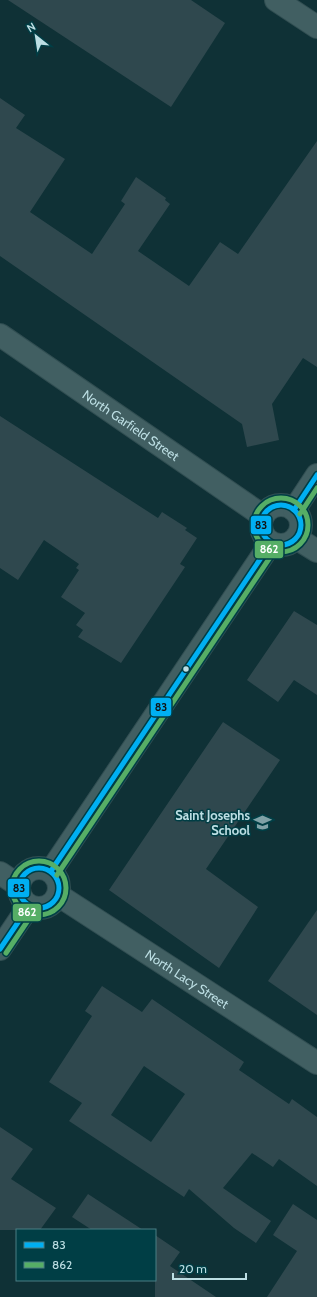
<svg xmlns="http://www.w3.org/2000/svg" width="317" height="1297" viewBox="0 0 317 1297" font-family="Cabin,sans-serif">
<rect width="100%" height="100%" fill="#0f3136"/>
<!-- building -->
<g fill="#2f484e" fill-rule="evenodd">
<path d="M8 0H191L225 23 171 107Z"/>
<path d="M0 98 25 115 16 128 65 159 30 212 92 254 125 204 121 201 136 177 166 198 165 200 170 204 138 251 189 286 220 242 238 254 317 141V367L303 358 272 404 279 440 247 447 242 424 0 256Z"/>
<path d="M0 416 158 518 162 512 187 528 185 530 197 538 180 564 185 567 121 663 78 637 83 630 76 625 85 613 61 597 79 570 76 568 79 564 44 540 18 580 0 568Z"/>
<path d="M294 611 317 625V695L294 680 278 702 247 680Z"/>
<path d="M223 722 280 760 206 869 258 907 219 968 109 890Z"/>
<path d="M317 910V1015L268 981Z"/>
<path d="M102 986 142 1012 152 999 244 1062 239 1070 289 1104 292 1099 317 1117V1186L279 1159 273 1167 252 1153 223 1188 271 1221 256 1243 234 1228 189 1189 184 1197 69 1121 82 1103 49 1082 92 1016 85 1011ZM144 1066 185 1094 151 1142 111 1115Z"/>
<path d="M0 1127 33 1149 11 1179 56 1208 40 1230H0Z"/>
<path d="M88 1194 143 1230H92L72 1217Z"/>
<path d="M293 1204 317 1220V1297H267L297 1251 273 1235Z"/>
<path d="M155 1235 180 1252 170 1266 216 1297H155Z"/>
</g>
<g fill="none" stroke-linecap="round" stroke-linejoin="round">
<defs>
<g id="minor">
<path id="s1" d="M0 335 263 516"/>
<path d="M296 538 317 551"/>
<path d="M0 873 18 885"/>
<path id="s2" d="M58 895 317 1063"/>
</g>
<g id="tertiary">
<path d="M276 0 317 27"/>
<circle cx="281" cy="525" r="20"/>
<path d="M294 510 317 475"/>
<circle cx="39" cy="888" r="20"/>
<path d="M51 871 271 543"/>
<path d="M0 949 29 906"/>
</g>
</defs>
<!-- minor casing -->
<use href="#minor" stroke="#314e52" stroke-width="24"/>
<!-- tertiary casing -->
<use href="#tertiary" stroke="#314e52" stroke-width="24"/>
<!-- minor -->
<use href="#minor" stroke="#415f62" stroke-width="22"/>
<!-- tertiary -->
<use href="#tertiary" stroke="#415f62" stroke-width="22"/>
<defs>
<g id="bus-1">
<circle cx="281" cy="525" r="20"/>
<path d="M294 510 317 475"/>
<circle cx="39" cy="888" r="20"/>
<path d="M51 871 271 543"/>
<path d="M0 949 29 906"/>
</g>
<g id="bus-2">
<circle cx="281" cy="525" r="27"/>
<path d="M300 514 317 488"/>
<circle cx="39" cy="888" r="27"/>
<path d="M57 875 277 547"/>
<path d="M6 953 35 910"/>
</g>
</defs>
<!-- bus-1 casing -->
<use href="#bus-1" stroke="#003e45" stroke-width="8"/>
<!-- bus-2 casing -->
<use href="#bus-2" stroke="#003e45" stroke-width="8"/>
<!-- bus-1 -->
<use href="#bus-1" stroke="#00aff2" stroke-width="5"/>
<!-- bus-2 -->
<use href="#bus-2" stroke="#56ae66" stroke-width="5"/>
</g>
<!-- icons -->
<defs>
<symbol id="school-bare" viewBox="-9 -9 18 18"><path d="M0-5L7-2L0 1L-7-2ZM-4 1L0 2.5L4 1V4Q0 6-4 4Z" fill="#7fa1a6" stroke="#003e45" stroke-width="2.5" paint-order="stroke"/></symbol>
</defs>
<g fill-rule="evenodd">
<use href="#school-bare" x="250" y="810" width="25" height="25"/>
</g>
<!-- markers -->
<circle fill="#bcdee3" stroke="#003e45" stroke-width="1.5" cx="186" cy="669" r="3.5"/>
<g text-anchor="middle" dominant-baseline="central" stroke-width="3" stroke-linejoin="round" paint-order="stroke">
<!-- street labels -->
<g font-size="13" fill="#bcdee3" stroke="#003e45">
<text stroke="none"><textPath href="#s1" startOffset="159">North Garfield Street</textPath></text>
<text stroke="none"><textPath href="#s2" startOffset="154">North Lacy Street</textPath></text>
</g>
<!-- poi labels -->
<g font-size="13" font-weight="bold" fill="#bcdee3" stroke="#003e45" text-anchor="end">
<text x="250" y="815">Saint Josephs<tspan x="250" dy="15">School</tspan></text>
</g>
</g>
<g stroke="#003e45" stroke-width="1.5">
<rect x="250" y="515" width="22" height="20" rx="4" fill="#00aff2"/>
<rect x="254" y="540" width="30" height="19" rx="4" fill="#56ae66"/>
<rect x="150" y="697" width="22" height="20" rx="4" fill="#00aff2"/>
<rect x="7" y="878" width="23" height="20" rx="4" fill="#00aff2"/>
<rect x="12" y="903" width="30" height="19" rx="4" fill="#56ae66"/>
</g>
<g font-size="11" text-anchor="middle" font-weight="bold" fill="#fff">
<text x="269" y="553">862</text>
<text x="27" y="916">862</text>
</g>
<g font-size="11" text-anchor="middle" font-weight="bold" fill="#111">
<text x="261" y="529">83</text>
<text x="161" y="711">83</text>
<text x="19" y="892">83</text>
</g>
<!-- legend -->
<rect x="16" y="1229" width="140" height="52" fill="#003e45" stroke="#4b7e84"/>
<rect x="24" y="1242" width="20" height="6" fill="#00aff2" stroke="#4b7e84"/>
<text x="52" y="1249" font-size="12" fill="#bcdee3">83</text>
<rect x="24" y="1262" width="20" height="6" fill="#56ae66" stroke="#4b7e84"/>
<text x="52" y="1269" font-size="12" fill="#bcdee3">862</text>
<!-- north arrow -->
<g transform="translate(36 36) rotate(330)" stroke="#003e45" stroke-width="3" paint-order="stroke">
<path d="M0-3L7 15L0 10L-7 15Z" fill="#bcdee3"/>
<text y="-6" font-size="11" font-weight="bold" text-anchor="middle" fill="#bcdee3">N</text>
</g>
<!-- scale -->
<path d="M173 1273v6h73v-6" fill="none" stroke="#bcdee3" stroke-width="2"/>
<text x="179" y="1273" font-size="12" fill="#bcdee3" stroke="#003e45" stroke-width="3" paint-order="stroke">20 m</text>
</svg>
